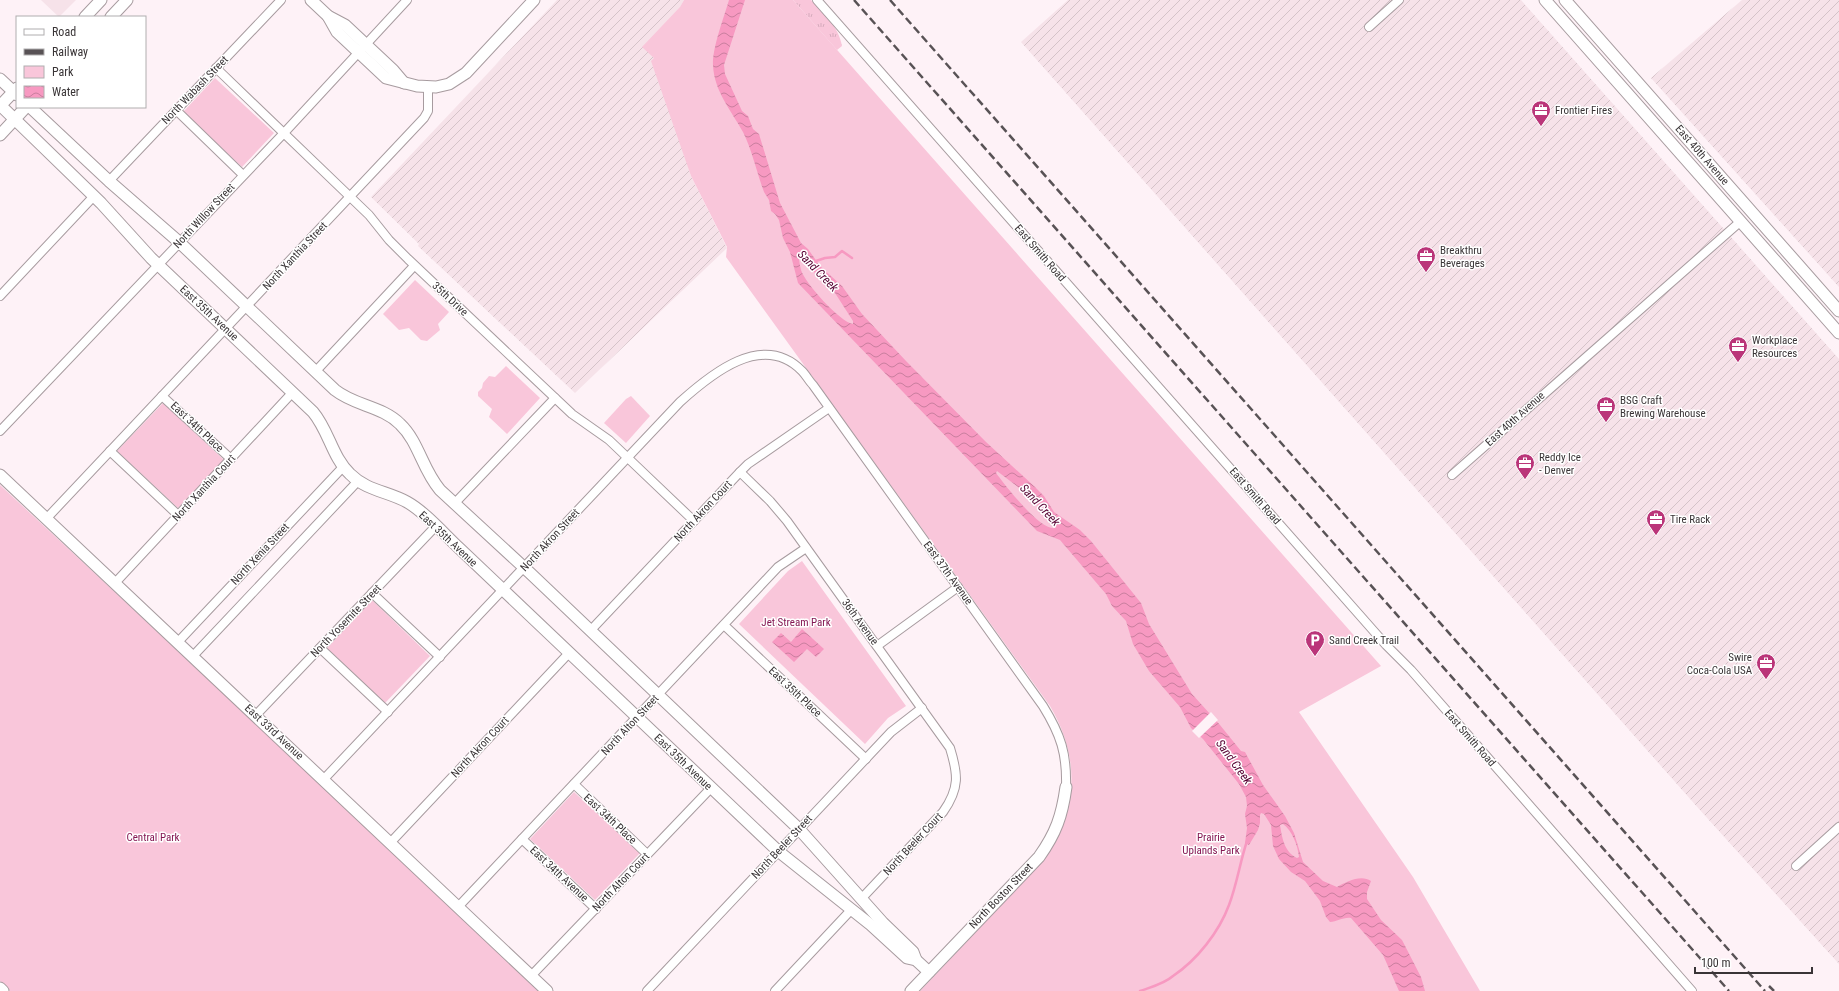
<svg xmlns="http://www.w3.org/2000/svg" width="1839" height="991" viewBox="0 0 1839 991" font-family="'Roboto Condensed',sans-serif">
<defs>
<pattern id="industrial-furrows" width="10" height="10" patternUnits="userSpaceOnUse"><rect width="10" height="10" fill="#f6e2e9"/><path d="M-1 1l2-2M0 10L10 0M9 11l2-2" fill="none" stroke="#d4c2c8"/></pattern>
<pattern id="grass-tufts" width="24" height="20" patternUnits="userSpaceOnUse"><rect width="24" height="20" fill="#f9c6da"/><path d="M3 7l-1-3M5 7V3M7 7l1-3M15 17l-1-3M17 17v-4M19 17l1-3" fill="none" stroke="#d6abbc"/></pattern>
<pattern id="water-waves" width="16" height="10" patternUnits="userSpaceOnUse"><rect width="16" height="10" fill="#f799c1"/><path d="M0 5q4-4 8 0t8 0" fill="none" stroke="#c97e9e"/></pattern>
</defs>
<rect width="100%" height="100%" fill="#fef2f7"/>
<!-- built -->
<path fill="#f6e2e9" d="M41 0H76L59 17Z"/>
<!-- industrial -->
<g fill="url(#industrial-furrows)">
<path d="M557 0H684L654 58 691 176 727 248 575 393 418 246 419 244 371 197Z"/>
<path d="M1068 0H1521L1839 359V964L1699 809 1021 42Z"/>
<path d="M1742 0H1839V287L1651 78Z"/>
</g>
<!-- grass -->
<path fill="url(#grass-tufts)" d="M793 0H811C824 14 839 27 842 46L837 50Z"/>
<!-- green -->
<g fill="#f9c6da">
<path d="M684 0H793L1381 666 1299 712 1413 877 1480 991H920L1039 865C1078 816 1082 760 1050 706L726 257 727 247 691 176 651 61 654 58 642 47 680 7Z"/>
<path d="M215 78 274 133 242 167 183 112Z"/>
<path d="M415 280 449 312 438 324 440 330 427 341 421 340 409 328 399 330 383 314Z"/>
<path d="M506 366 540 398 507 434 489 417 492 409 478 396V392L482 388 483 383 489 376 495 377Z"/>
<path d="M631 396 650 416 626 443 604 423 626 399Z"/>
<path d="M163 403 224 460 178 508 117 451Z"/>
<path d="M0 485 387 846 538 991H10L0 981Z"/>
<path d="M802 561 906 706 888 718 865 744 739 624 788 571Z"/>
<path d="M372 600 430 656 385 703 327 648Z"/>
<path d="M574 792 640 853 595 900 530 839Z"/>
</g>
<!-- water -->
<g fill="url(#water-waves)" fill-rule="evenodd">
<path d="M729 0H745L724 65 725 74 742 111 748 116 753 129 759 134 780 203 801 243 808 249 820 266 842 286 862 314 906 361 986 442 1035 487 1044 496 1054 512 1080 530 1091 541 1141 603 1149 624 1192 694 1220 725 1241 751 1245 752 1263 785 1285 816 1294 833 1303 862 1323 881 1337 887C1346 882 1361 874 1371 881L1367 892V899L1381 920 1402 940 1421 977 1425 991H1399L1383 955 1351 918C1343 917 1337 922 1330 922L1326 917 1320 901 1305 881 1291 872 1279 859 1273 846 1271 825 1264 814 1261 813 1260 815V823L1258 830 1249 845 1245 843 1247 828 1245 814 1247 806 1246 797 1239 784 1203 739 1191 728 1180 707 1149 671 1133 644 1126 621 1112 606 1106 594 1060 540 1037 531 798 283 790 252 783 238 779 220 775 214 771 211 769 200 764 192C757 173 752 150 743 132 731 110 714 91 713 65 712 49 724 17 729 0ZM799 257 835 293 853 321V324C840 322 805 283 801 270 800 266 799 261 799 257ZM997 471 1027 494 1055 525V528C1040 531 1005 485 996 473ZM1283 824C1292 830 1298 846 1299 857L1297 858C1284 852 1282 837 1280 825Z"/>
<path d="M802 629 824 649 816 657 807 649 794 662 772 642 781 633 791 642Z"/>
</g>
<!-- pier -->
<path fill="#fef2f7" d="M1211 712 1218 720 1199 738 1192 731Z"/>
<g fill="none" stroke-linecap="round" stroke-linejoin="round">
<!-- stream -->
<g stroke="#f799c1" stroke-width="2.5">
<path d="M813 262 825 258 835 257 842 251 852 258"/>
<path d="M1140 991C1151 987 1164 984 1173 976 1197 960 1219 932 1229 905 1237 884 1240 862 1247 841"/>
</g>
<defs>
<g id="street">
<path d="M817 0 1386 645 1411 670 1692 991"/>
<path d="M1369 27 1399 0"/>
<path d="M216 68 369 215 389 240 408 259 572 414 609 440 694 521"/>
<path d="M176 110 243 175"/>
<path d="M109 181 281 0"/>
<path d="M0 296 94 196"/>
<path d="M315 372 414 266"/>
<path d="M162 396 231 459"/>
<path d="M0 431 284 133 407 0"/>
<path d="M110 451 178 515"/>
<path d="M740 472 770 501 787 521 950 748C958 774 960 788 943 812L862 898"/>
<path d="M1452 475 1741 221"/>
<path d="M454 504 555 398"/>
<path d="M47 518 424 118 428 111V88"/>
<path d="M115 583 292 393"/>
<path d="M372 593 440 657"/>
<path d="M724 625 866 759"/>
<path d="M591 630 740 472 748 464 829 408"/>
<path d="M178 642 343 467"/>
<path d="M877 646 958 587"/>
<path d="M320 648 388 712"/>
<path d="M193 656 358 481"/>
<path d="M256 715 436 526"/>
<path d="M324 779 680 402C711 374 763 331 802 371 806 375 809 381 813 385L1043 706C1061 735 1067 754 1066 787"/>
<path d="M574 784 647 854"/>
<path d="M522 839 596 909"/>
<path d="M391 842 569 653"/>
<path d="M1796 866 1839 827"/>
<path d="M458 907 778 567 806 548"/>
<path d="M531 976 711 788"/>
<path d="M647 991 891 732 922 708"/>
<path d="M775 991 851 910"/>
</g>
<g id="secondary">
<path d="M311 0 328 16 345 25 393 70 404 83"/>
<path d="M1545 0 1839 333"/>
<path d="M1565 0 1839 311"/>
<path d="M328 16 337 32 386 78 417 86 436 87 449 84 466 73 534 0"/>
<path d="M85 17 101 0"/>
<path d="M111 17 127 0"/>
<path d="M0 79 17 95"/>
<path d="M0 105 101 203 151 258 313 412C329 431 332 457 350 474 367 491 387 491 407 502 425 512 444 534 459 548L778 851 871 925 907 958 916 960 929 972"/>
<path d="M0 106 17 88"/>
<path d="M30 107 109 181 179 242 335 390C355 406 382 406 400 424 419 442 422 469 440 490L530 573 799 829 883 923 913 952 916 960"/>
<path d="M0 135 26 107"/>
<path d="M0 475 547 991"/>
<path d="M0 988 3 991"/>
<path d="M911 991 1039 857C1056 833 1062 816 1066 787"/>
</g>
</defs>
<!-- street casing -->
<use href="#street" stroke="#a79b9f" stroke-width="10"/>
<!-- secondary casing -->
<use href="#secondary" stroke="#a79b9f" stroke-width="13"/>
<!-- street -->
<use href="#street" stroke="#fff" stroke-width="8"/>
<!-- secondary -->
<use href="#secondary" stroke="#fff" stroke-width="11"/>
<!-- rail -->
<g stroke="#585255" stroke-width="2.5" stroke-dasharray="8 4" stroke-linecap="butt">
<path d="M854 0 1729 991"/>
<path d="M890 0 1765 991"/>
<path d="M1769 986 1774 991"/>
</g>
</g>
<!-- icons -->
<defs>
<symbol id="office-pin" viewBox="-11 -11 22 30"><path d="M0 17L-7.5 6A9.5 9.5 0 1 1 7.5 6Z" fill="#ba3579" stroke="#fff"/><path d="M-6-3h4V-5.5h4V-3h4V5H-6ZM-1-4.5V-3h2v-1.5ZM-6 0V1H6V0Z" fill="#fff"/></symbol>
<symbol id="parking-pin" viewBox="-11 -11 22 30"><path d="M0 17L-7.5 6A9.5 9.5 0 1 1 7.5 6Z" fill="#ba3579" stroke="#fff"/><path d="M-3.5-5.5H1a3.5 3.5 0 0 1 0 7H-1V5.5H-3.5ZM-1-3.4V-.6H.8a1.4 1.4 0 0 0 0-2.8Z" fill="#fff"/></symbol>
</defs>
<g fill-rule="evenodd">
<use href="#office-pin" x="1530" y="99" width="22" height="30"/>
<use href="#office-pin" x="1415" y="245" width="22" height="30"/>
<use href="#office-pin" x="1727" y="335" width="22" height="30"/>
<use href="#office-pin" x="1595" y="395" width="22" height="30"/>
<use href="#office-pin" x="1514" y="452" width="22" height="30"/>
<use href="#office-pin" x="1645" y="508" width="22" height="30"/>
<use href="#parking-pin" x="1304" y="629" width="22" height="30"/>
<use href="#office-pin" x="1755" y="652" width="22" height="30"/>
</g>
<g text-anchor="middle" dominant-baseline="central" stroke-width="3" stroke-linejoin="round" paint-order="stroke">
<!-- street labels -->
<g font-size="11" fill="#393436" stroke="#fff">
<text transform="translate(195 90) rotate(-46)">North Wabash Street</text>
<text transform="translate(1702 155) rotate(49)">East 40th Avenue</text>
<text transform="translate(204 216) rotate(-47)">North Willow Street</text>
<text transform="translate(1040 253) rotate(49)">East Smith Road</text>
<text transform="translate(295 256) rotate(-47)">North Xanthia Street</text>
<text transform="translate(450 299) rotate(43)">35th Drive</text>
<text transform="translate(209 313) rotate(43)">East 35th Avenue</text>
<text transform="translate(1515 419) rotate(-42)">East 40th Avenue</text>
<text transform="translate(197 427) rotate(43)">East 34th Place</text>
<text transform="translate(204 488) rotate(-47)">North Xanthia Court</text>
<text transform="translate(1255 496) rotate(49)">East Smith Road</text>
<text transform="translate(703 511) rotate(-47)">North Akron Court</text>
<text transform="translate(448 539) rotate(43)">East 35th Avenue</text>
<text transform="translate(550 540) rotate(-47)">North Akron Street</text>
<text transform="translate(260 554) rotate(-47)">North Xenia Street</text>
<text transform="translate(948 573) rotate(54)">East 37th Avenue</text>
<text transform="translate(346 621) rotate(-46)">North Yosemite Street</text>
<text transform="translate(860 622) rotate(54)">36th Avenue</text>
<text transform="translate(795 692) rotate(43)">East 35th Place</text>
<text transform="translate(630 725) rotate(-47)">North Alton Street</text>
<text transform="translate(274 732) rotate(43)">East 33rd Avenue</text>
<text transform="translate(1470 738) rotate(49)">East Smith Road</text>
<text transform="translate(480 747) rotate(-47)">North Akron Court</text>
<text transform="translate(683 762) rotate(44)">East 35th Avenue</text>
<text transform="translate(610 819) rotate(43)">East 34th Place</text>
<text transform="translate(913 844) rotate(-47)">North Beeler Court</text>
<text transform="translate(782 847) rotate(-47)">North Beeler Street</text>
<text transform="translate(559 874) rotate(43)">East 34th Avenue</text>
<text transform="translate(621 882) rotate(-46)">North Alton Court</text>
<text transform="translate(1001 896) rotate(-46)">North Boston Street</text>
</g>
<!-- poi labels -->
<g font-size="11" fill="#393436" stroke="#fff" text-anchor="start">
<text x="1555" y="110">Frontier Fires</text>
<text x="1440" y="250">Breakthru<tspan x="1440" dy="13">Beverages</tspan></text>
<text x="1752" y="340">Workplace<tspan x="1752" dy="13">Resources</tspan></text>
<text x="1620" y="400">BSG Craft<tspan x="1620" dy="13">Brewing Warehouse</tspan></text>
<text x="1539" y="457">Reddy Ice<tspan x="1539" dy="13">- Denver</tspan></text>
<text x="1670" y="519">Tire Rack</text>
<text x="1329" y="640">Sand Creek Trail</text>
<text x="1752" y="657" text-anchor="end">Swire<tspan x="1752" dy="13">Coca-Cola USA</tspan></text>
</g>
<!-- park labels -->
<g font-size="11" fill="#841753" stroke="#fff">
<text x="796" y="622">Jet Stream Park</text>
<text x="153" y="837">Central Park</text>
<text x="1211" y="837">Prairie<tspan x="1211" dy="13">Uplands Park</tspan></text>
</g>
<!-- water labels -->
<g font-size="12" font-style="italic" fill="#560132" stroke="#fff">
<text transform="translate(818 271) rotate(46)">Sand Creek</text>
<text transform="translate(1040 505) rotate(47)">Sand Creek</text>
<text transform="translate(1234 762) rotate(54)">Sand Creek</text>
</g>
</g>
<!-- legend -->
<rect x="16" y="16" width="130" height="92" fill="#ffffff" stroke="#b0aeaf"/>
<rect x="24" y="29" width="20" height="6" fill="#ffffff" stroke="#b0aeaf"/>
<text x="52" y="36" font-size="12" fill="#393436">Road</text>
<rect x="24" y="49" width="20" height="6" fill="#585255" stroke="#b0aeaf"/>
<text x="52" y="56" font-size="12" fill="#393436">Railway</text>
<rect x="24" y="66" width="20" height="12" fill="#f9c6da" stroke="#b0aeaf"/>
<text x="52" y="76" font-size="12" fill="#393436">Park</text>
<rect x="24" y="86" width="20" height="12" fill="url(#water-waves)" stroke="#b0aeaf"/>
<text x="52" y="96" font-size="12" fill="#393436">Water</text>
<!-- scale -->
<path d="M1695 967v6h117v-6" fill="none" stroke="#393436" stroke-width="2"/>
<text x="1701" y="967" font-size="12" fill="#393436" stroke="#ffffff" stroke-width="3" paint-order="stroke">100 m</text>
</svg>
